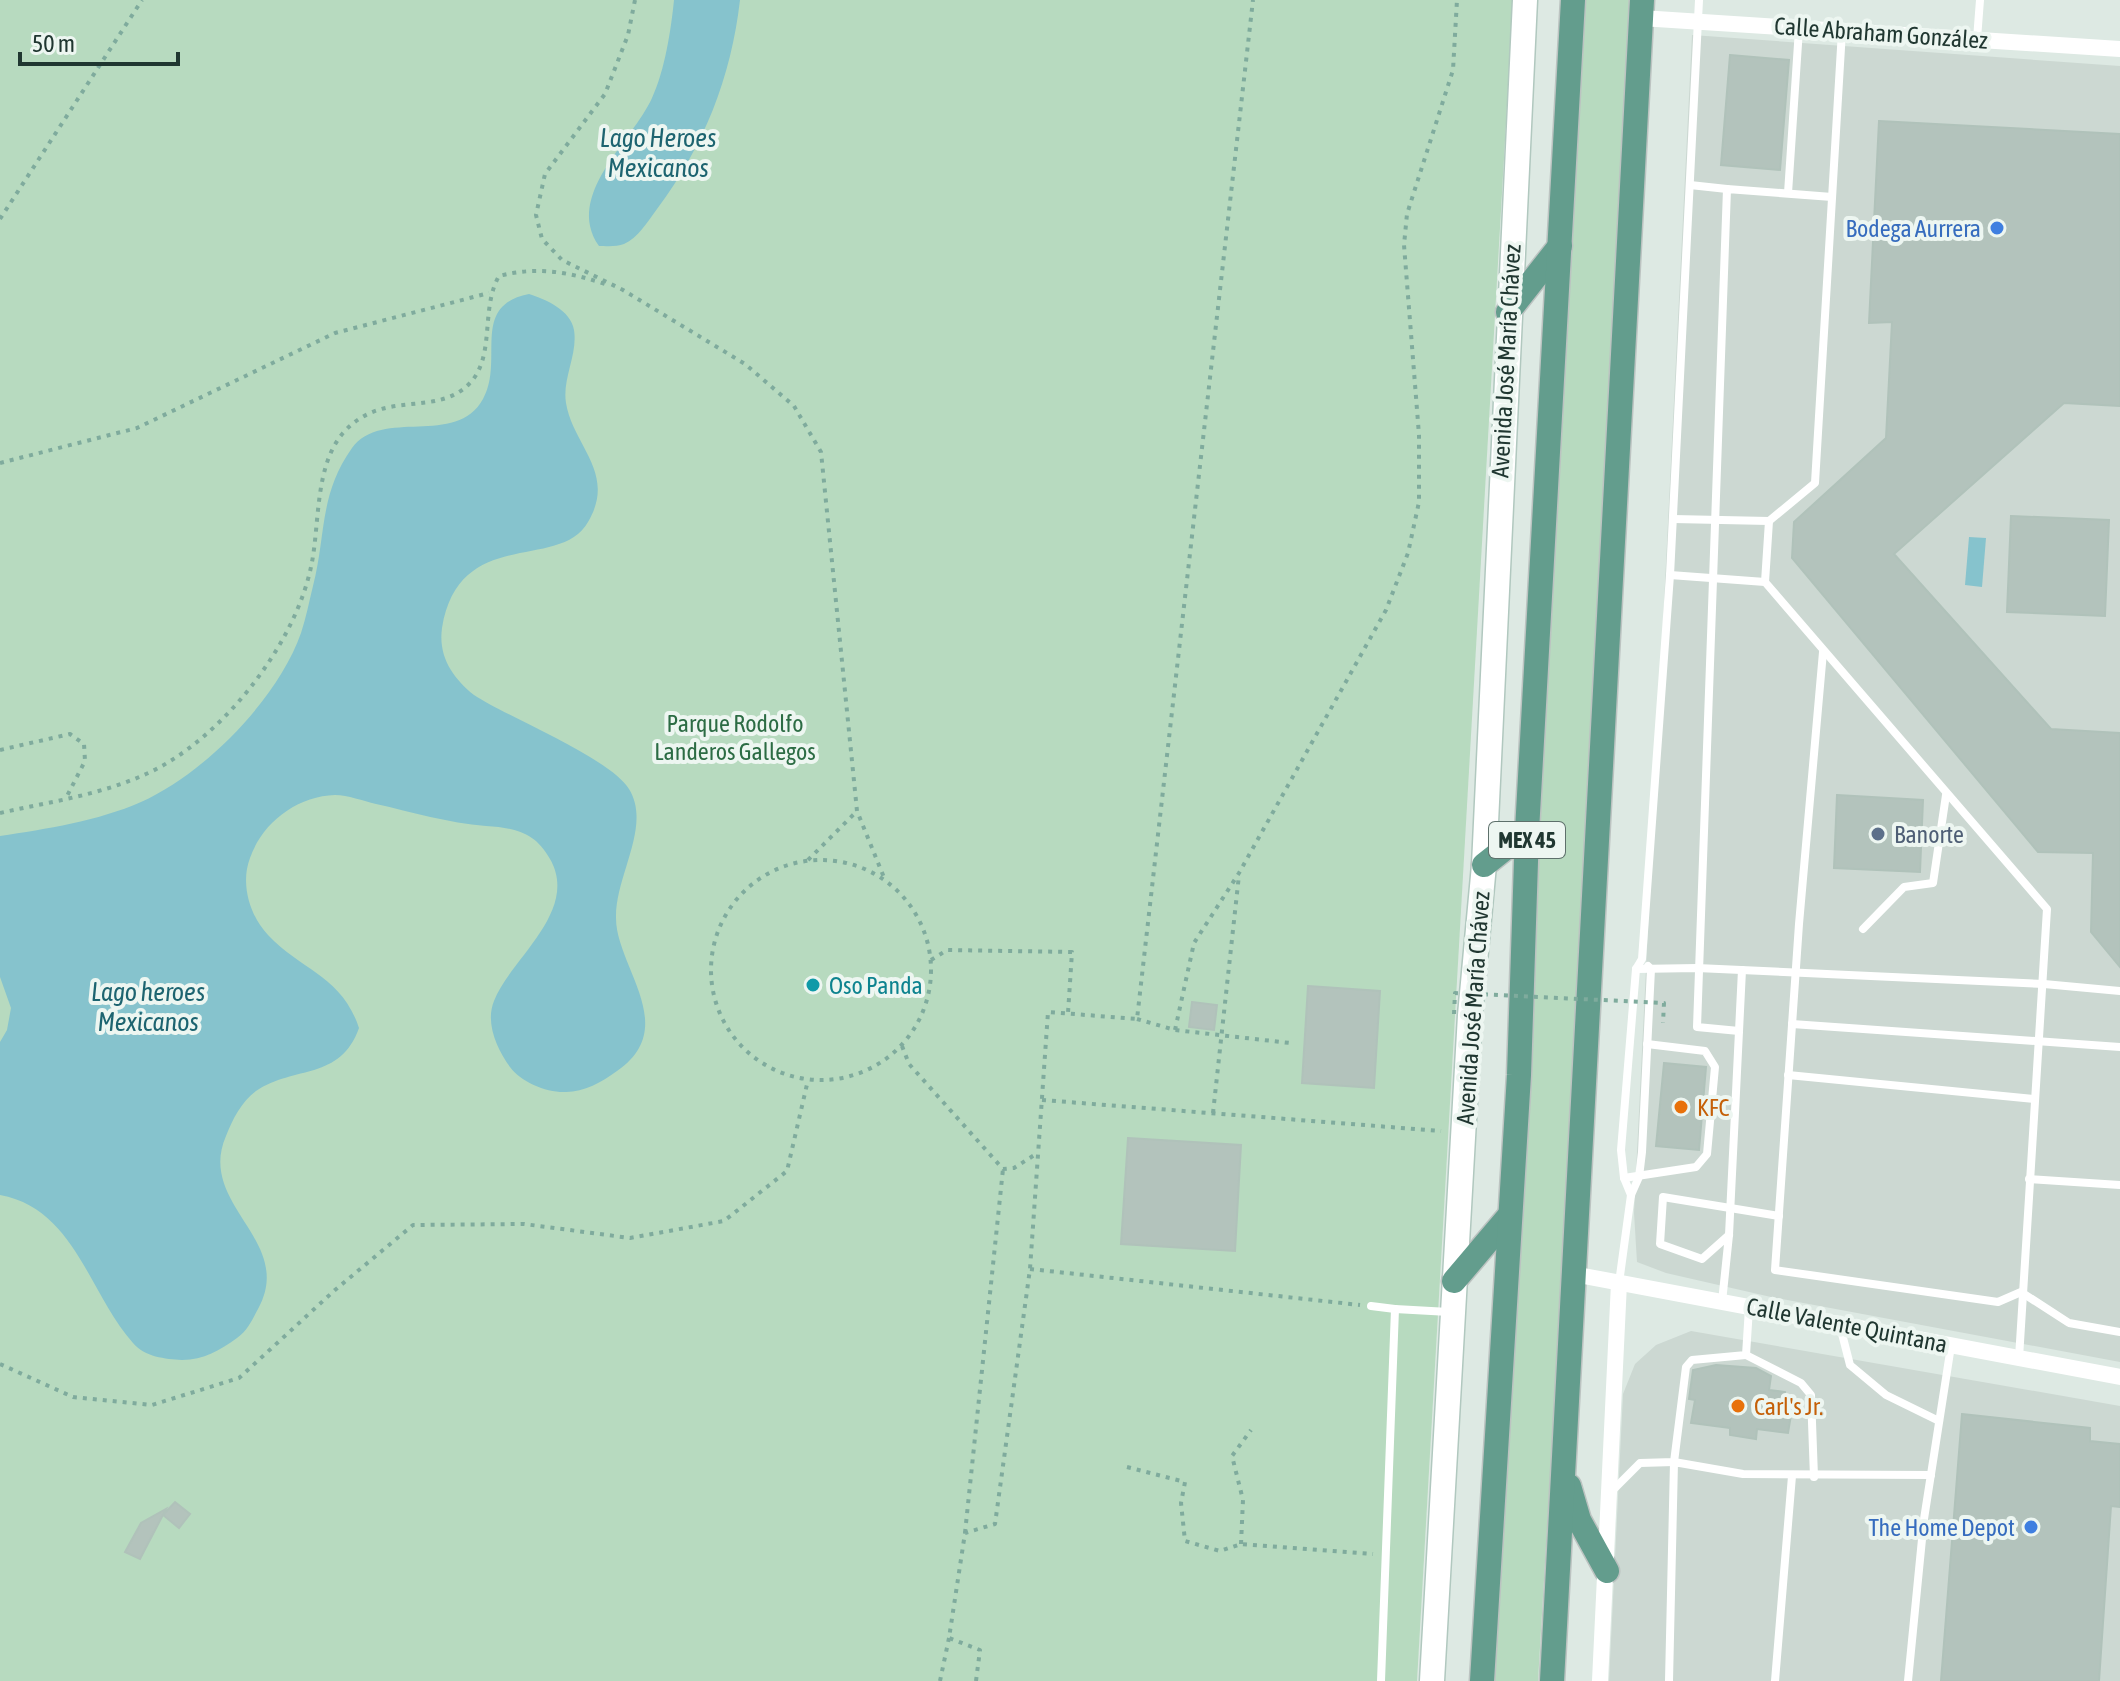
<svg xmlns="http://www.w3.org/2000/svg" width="2120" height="1681" viewBox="0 0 2120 1681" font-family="'Asap Condensed',sans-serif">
<rect width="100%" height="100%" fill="#dde9e3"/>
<!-- built -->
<g fill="#ccd8d2">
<path d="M1692 35 2120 66V1362L1771 1297 1666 1273 1637 1262 1634 1213Z"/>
<path d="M1691 1331 2120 1406V1681H1609L1623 1394 1635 1364 1656 1345Z"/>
</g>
<!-- green -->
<g fill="#b7dabf">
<path d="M0 0H1513L1417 1681H0Z"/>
<path d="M1579 0H1637L1538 1681H1486Z"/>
</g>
<!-- water -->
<g fill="#86c3cd">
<path d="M674 0H740C731 78 704 146 657 209 648 221 638 238 624 244 617 247 606 246 599 246 564 195 632 142 652 98 665 70 671 30 674 0Z"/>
<path d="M529 294C545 299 571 310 574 330 578 354 562 379 566 403 573 446 617 473 588 522 560 572 459 525 442 628 438 657 453 678 474 695 511 719 610 758 629 789 652 826 615 876 616 918 616 967 681 1027 617 1071 602 1082 584 1092 566 1092 547 1093 521 1082 510 1067 497 1049 485 1023 494 1001 510 959 580 911 550 859 535 832 515 828 486 826 448 823 412 812 376 804 363 801 348 795 335 795 297 796 262 823 250 858 240 884 250 916 268 935 302 971 342 976 359 1028 340 1081 295 1065 256 1091 242 1101 232 1120 226 1136 196 1205 296 1240 258 1309 252 1320 248 1330 237 1338 220 1350 204 1360 182 1360 165 1359 145 1357 133 1343 88 1292 75 1209 0 1195V1042L7 1030 11 1008 0 977V836C46 829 98 821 141 802 204 774 278 699 301 633 306 618 309 602 313 586 326 536 319 494 352 448 382 407 456 448 483 399 505 360 469 306 529 294Z"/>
<path d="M1969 537 1986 538 1982 587 1965 585Z"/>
</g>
<!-- building -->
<g fill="#b3c3bc" stroke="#b0c2ba" stroke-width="2">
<path d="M1730 55 1789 60 1780 170 1721 165Z"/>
<path d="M1879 121 2120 134V406L2064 403 1894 554 2051 729 2120 733V967L2091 932 2093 853 2038 852 1792 558 1794 522 1886 438 1892 322 1869 323Z"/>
<path d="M2011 516 2109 520 2105 616 2007 612Z"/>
<path d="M1837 795 1923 800 1920 872 1834 868Z"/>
<path d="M1308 986 1380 991 1374 1088 1302 1083Z"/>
<path d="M1192 1002 1217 1005 1214 1030 1189 1027Z"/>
<path d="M1664 1063 1706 1067 1699 1150 1656 1146Z"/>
<path d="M1128 1138 1241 1145 1235 1251 1121 1244Z"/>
<path d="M1716 1365 1756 1368 1771 1376 1769 1390 1785 1392 1782 1413 1791 1415 1788 1433 1757 1429 1756 1439 1730 1435V1428L1691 1423 1695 1400 1689 1399 1693 1370Z"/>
<path d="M1962 1414 2090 1428V1441L2120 1444V1507L2111 1506 2099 1681H1941Z"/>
<path d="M175 1502 190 1514 179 1528 163 1515Z"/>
<path d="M166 1509 140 1559 125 1552 141 1523Z"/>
</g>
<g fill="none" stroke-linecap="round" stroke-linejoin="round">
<defs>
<path id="secondary" d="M1432 1681 1470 1015 1484 865 1525 0"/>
<g id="primary">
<path d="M1508 312 1560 246"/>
<path d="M1484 865 1527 831"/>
<path d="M1454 1281 1510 1215"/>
<path d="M1569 1486 1579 1520 1607 1571"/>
<path d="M1482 1681 1519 1075 1527 831 1573 0"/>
<path d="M1552 1681 1642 0"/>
</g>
</defs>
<!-- secondary casing -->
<use href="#secondary" stroke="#b1c8bf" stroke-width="27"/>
<!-- primary casing -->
<use href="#primary" stroke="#bcc3c1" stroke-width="27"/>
<!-- path -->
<g stroke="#7fab9d" stroke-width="4" stroke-dasharray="4 6" stroke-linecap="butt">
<path d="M635 0 628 35 605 94 545 174 536 215 542 239 562 260 623 290 745 364 794 406 821 452 857 811 885 880"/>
<path d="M0 219 142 0"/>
<path d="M0 463 137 428 335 333 489 293"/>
<path d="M0 750 70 734 84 744 85 761 66 798"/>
<path d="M0 813C49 802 100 795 146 774 220 741 294 647 311 567 320 526 314 467 343 433 383 388 435 418 469 384 496 357 480 309 499 276 537 266 569 272 605 284"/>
<circle cx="821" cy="970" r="110"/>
<path d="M808 860 857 811"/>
<path d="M931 960 947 950 1072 952 1068 1013"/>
<path d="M1137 1019 1175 1030 1290 1043"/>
<path d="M1175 1030 1194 943 1239 873 1386 610 1408 553 1419 502V435L1404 245 1407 214 1453 70 1457 0"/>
<path d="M902 1046 909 1064 1003 1169 1014 1168 1036 1154"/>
<path d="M1042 1100 1441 1131"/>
<path d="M1213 1113 1239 875"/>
<path d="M1030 1269 1360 1305"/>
<path d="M0 1364 73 1397 152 1405 239 1378 335 1290 413 1225 524 1224 630 1238 724 1221 787 1171 808 1080"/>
<path d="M1127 1467 1185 1482 1181 1503 1185 1541 1220 1551 1241 1544 1373 1554"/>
<path d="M965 1533 1003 1169"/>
<path d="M1241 1544 1243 1500 1232 1456 1251 1430"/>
<path d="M940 1681 949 1638"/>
<path d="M976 1681 980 1650 949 1638 965 1533 995 1524 1030 1269 1048 1012 1137 1019 1253 0"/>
</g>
<!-- lane -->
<g stroke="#fff" stroke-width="8">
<path d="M1977 39 1980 0"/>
<path d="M1690 185 1727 189"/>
<path d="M1788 193 1799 29"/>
<path d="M1673 519 1769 521 1815 483 1842 31"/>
<path d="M1769 521 1765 582 2047 909 2019 1358"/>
<path d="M1670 575 1765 582"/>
<path d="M1823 652 1799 924 1775 1270 1998 1302 2021 1292 2069 1323 2120 1332"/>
<path d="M1863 929 1904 887 1933 883 1946 795"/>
<path d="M1636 969 1697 968 2044 984 2120 991"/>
<path d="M1792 1024 2120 1047"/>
<path d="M1739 1031 1697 1027 1727 189 1832 197"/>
<path d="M1788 1075 2035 1099"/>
<path d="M1624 1178 1696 1167 1707 1154 1715 1067 1705 1051 1647 1044"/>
<path d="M2029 1179 2120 1185"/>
<path d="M1631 1195 1624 1178 1621 1150 1636 969 1642 959 1670 575 1699 0"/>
<path d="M1729 1235 1702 1259 1660 1244 1663 1197 1779 1216"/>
<path d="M1619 1283 1631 1195 1639 1177 1642 1152 1651 969 1648 966"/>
<path d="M1722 1302 1729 1235 1742 970"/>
<path d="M1371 1306 1395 1309"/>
<path d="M1840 1326 1850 1365 1886 1395 1939 1421"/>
<path d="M1746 1355 1801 1383 1811 1395 1814 1477"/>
<path d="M1611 1492 1640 1463 1674 1462 1686 1367 1692 1360 1746 1355 1749 1308"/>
<path d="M1381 1681 1395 1309 1449 1312"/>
<path d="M1669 1681 1674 1462 1743 1474 1931 1475"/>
<path d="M1775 1681 1792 1476"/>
<path d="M1908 1681 1924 1519 1951 1346"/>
</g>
<!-- street -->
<g stroke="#fff" stroke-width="16">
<path d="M1641 18 2120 49"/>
<path d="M1573 1274 2120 1377"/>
<path d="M1600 1681 1619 1283"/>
</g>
<!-- secondary -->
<use href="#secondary" stroke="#fff" stroke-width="24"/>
<!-- primary -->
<use href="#primary" stroke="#639d8d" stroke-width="24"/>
<!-- path-bridge -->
<path stroke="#7fab9d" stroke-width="4" stroke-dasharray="4 6" stroke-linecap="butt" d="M1454 1014 1455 993 1664 1003 1663 1023"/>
</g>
<!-- markers -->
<g fill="#3f7fe0" stroke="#edf6f1" stroke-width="3">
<circle cx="1997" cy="228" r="8"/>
<circle cx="2031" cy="1527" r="8"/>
</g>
<circle fill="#5c6f8a" stroke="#edf6f1" stroke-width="3" cx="1878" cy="834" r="8"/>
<circle fill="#0f9aa8" stroke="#edf6f1" stroke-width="3" cx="813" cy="985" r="8"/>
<g fill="#e8710a" stroke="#edf6f1" stroke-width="3">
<circle cx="1681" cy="1107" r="8"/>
<circle cx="1738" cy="1406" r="8"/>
</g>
<g text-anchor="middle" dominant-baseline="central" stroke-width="8" stroke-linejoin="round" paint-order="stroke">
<!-- shield labels -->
<rect fill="#edf6f1" stroke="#5e706b" stroke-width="2" x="1489" y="822" width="76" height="36" rx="6"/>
<g font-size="22" font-weight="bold" fill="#203731">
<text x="1527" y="840">MEX 45</text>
</g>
<!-- street labels -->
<g font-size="24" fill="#203731" stroke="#edf6f1">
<text transform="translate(1881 33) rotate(4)">Calle Abraham González</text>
<text transform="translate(1506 361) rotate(-87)">Avenida José María Chávez</text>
<text transform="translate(1473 1008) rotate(-86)">Avenida José María Chávez</text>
<text transform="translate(1847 1325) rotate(11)">Calle Valente Quintana</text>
</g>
<!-- shop labels -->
<g font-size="24" fill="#366cbe" stroke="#edf6f1" text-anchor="end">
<text x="1981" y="228">Bodega Aurrera</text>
<text x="2015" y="1527">The Home Depot</text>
</g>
<!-- park labels -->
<g font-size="24" fill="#2c6c44" stroke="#edf6f1">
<text x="735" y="723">Parque Rodolfo<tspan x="735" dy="28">Landeros Gallegos</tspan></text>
</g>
<!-- service labels -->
<g font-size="24" fill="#4e5e75" stroke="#edf6f1" text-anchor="start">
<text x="1894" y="834">Banorte</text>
</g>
<!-- culture labels -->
<g font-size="24" fill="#0d838f" stroke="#edf6f1" text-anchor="start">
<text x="829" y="985">Oso Panda</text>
</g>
<!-- food labels -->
<g font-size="24" fill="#c56008" stroke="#edf6f1" text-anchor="start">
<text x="1697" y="1107">KFC</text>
<text x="1754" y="1406">Carl's Jr.</text>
</g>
<!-- water labels -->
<g font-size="26" font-style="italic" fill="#1d6470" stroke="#edf6f1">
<text x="658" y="138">Lago Heroes<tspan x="658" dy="30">Mexicanos</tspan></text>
<text x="148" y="992">Lago heroes<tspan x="148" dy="30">Mexicanos</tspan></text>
</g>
</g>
<!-- scale -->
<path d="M20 52v12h158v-12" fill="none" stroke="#203731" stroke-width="4"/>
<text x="32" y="52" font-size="24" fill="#203731" stroke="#edf6f1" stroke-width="6" paint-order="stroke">50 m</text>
</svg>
